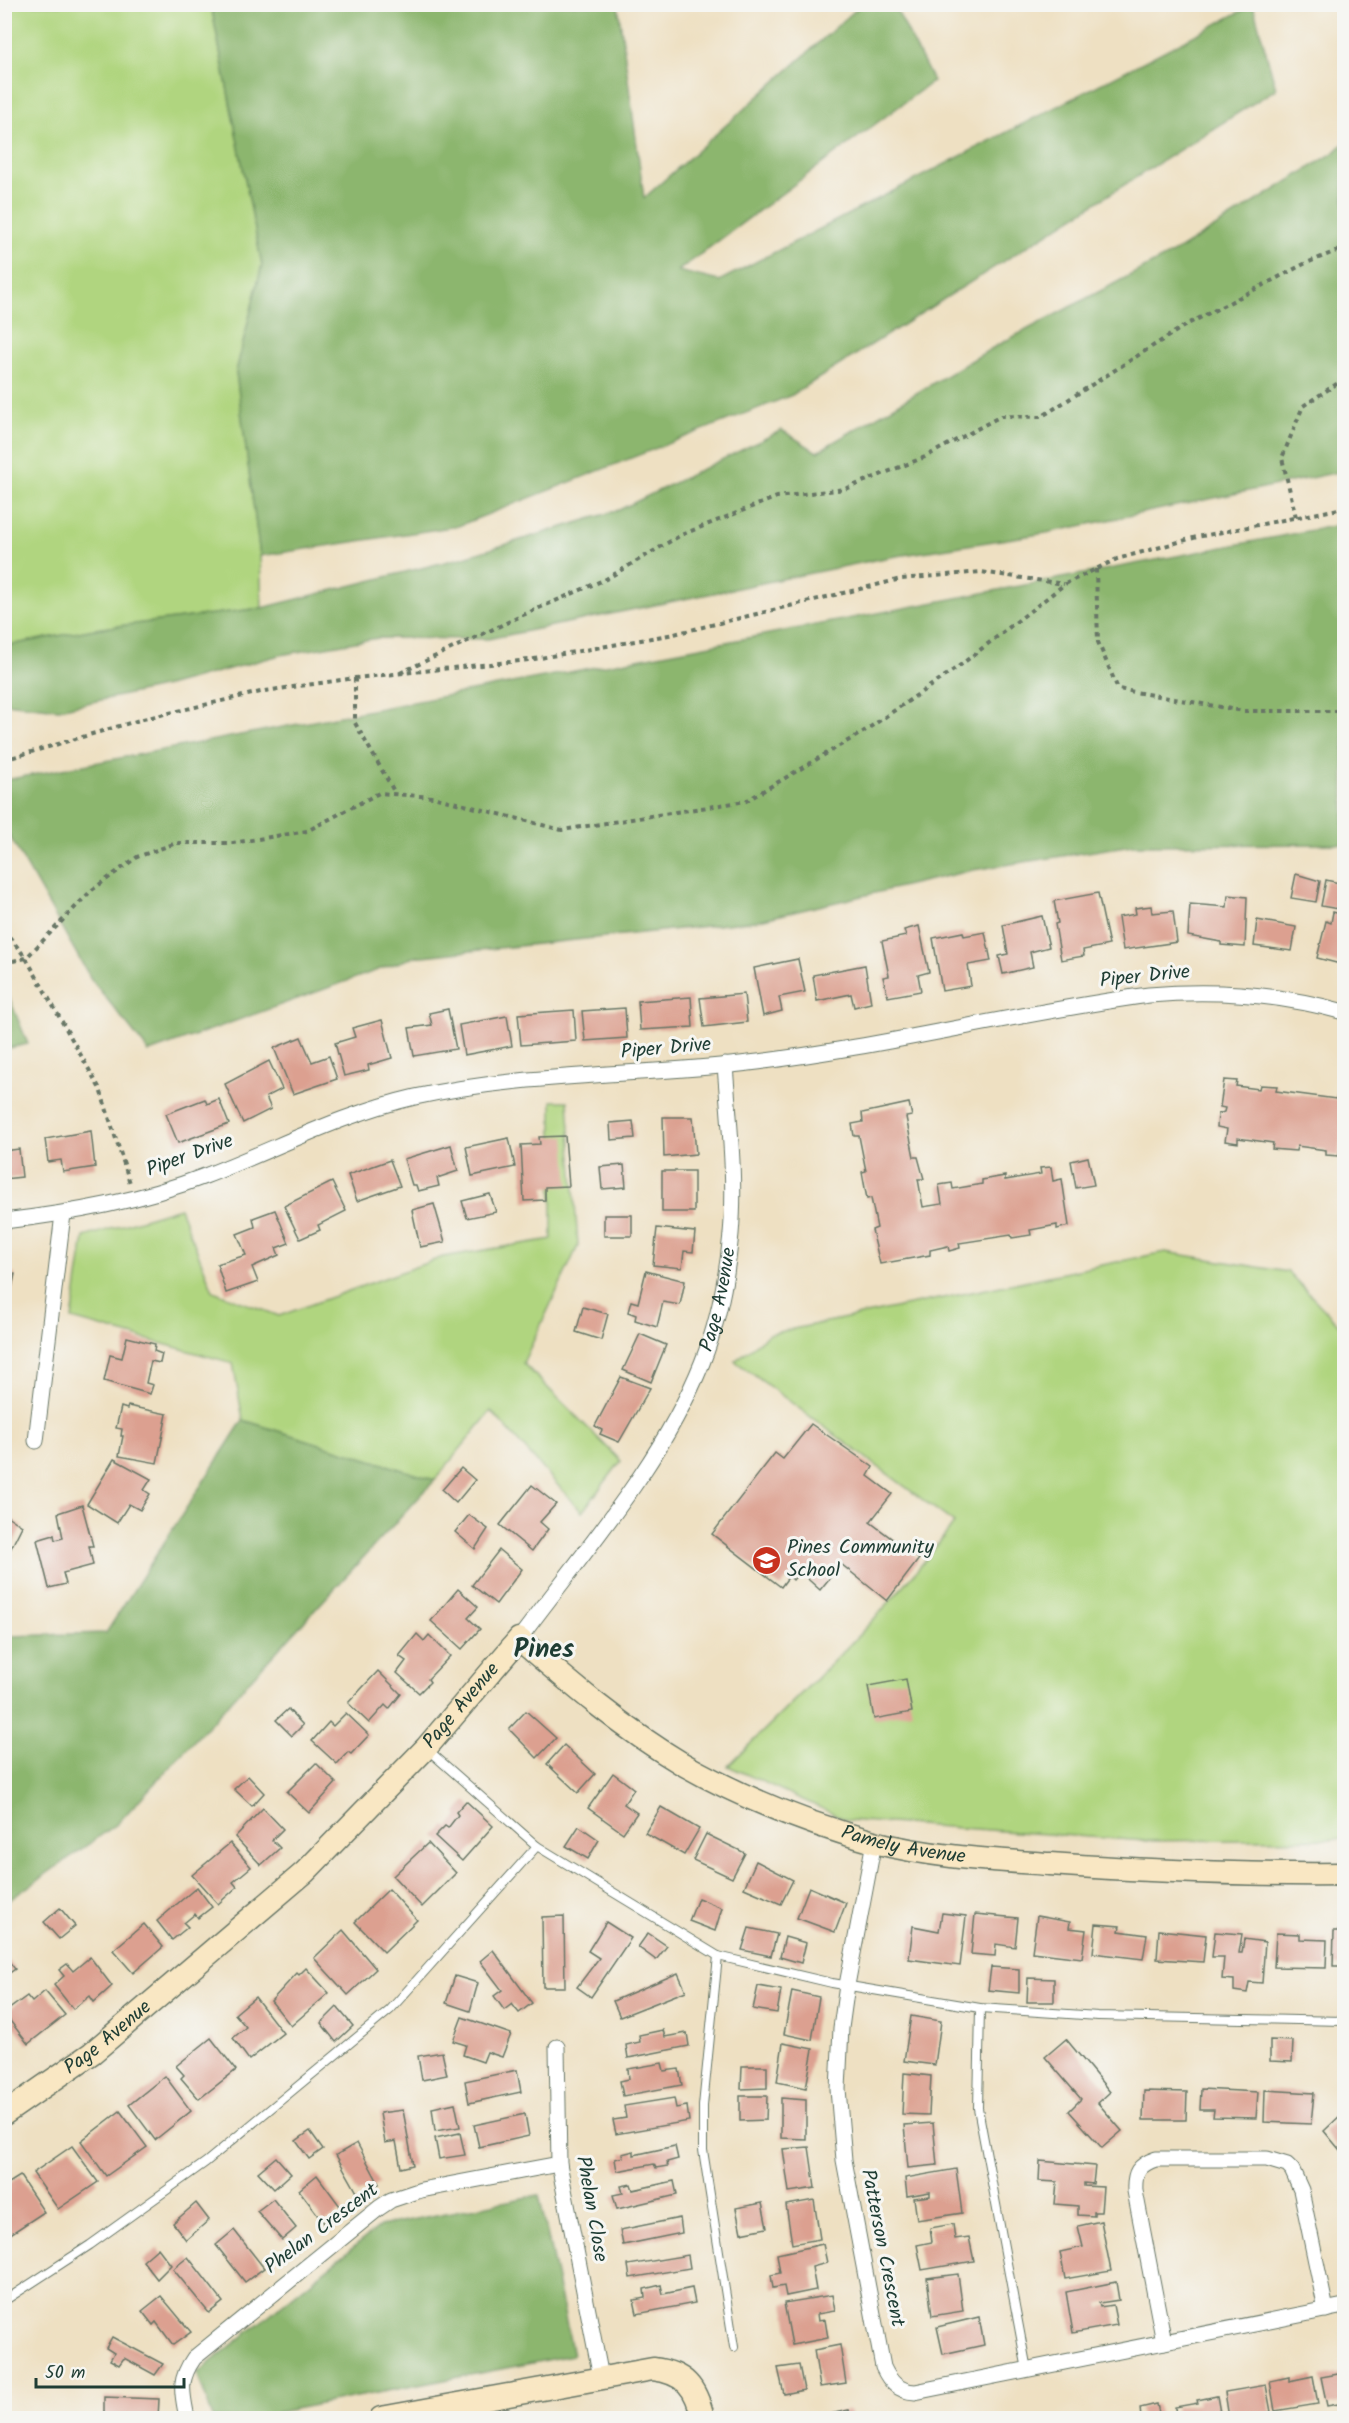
<svg xmlns="http://www.w3.org/2000/svg" width="1349" height="2423" viewBox="0 0 1349 2423" font-family="Kalam,sans-serif">
<rect width="100%" height="100%" fill="#f6f6f2"/>
<filter id="ink" filterUnits="userSpaceOnUse"><feTurbulence type="fractalNoise" baseFrequency=".0167" numOctaves="2"/><feDisplacementMap in="SourceGraphic" scale="12" xChannelSelector="R" yChannelSelector="G"/><feConvolveMatrix kernelMatrix="1 2 1 2 8 2 1 2 1" color-interpolation-filters="sRGB"/></filter>
<filter id="wash" filterUnits="userSpaceOnUse"><feTurbulence type="fractalNoise" baseFrequency=".008" numOctaves="4" result="noise"/><feDisplacementMap in="SourceGraphic" scale="24" xChannelSelector="R" yChannelSelector="G"/><feGaussianBlur stdDeviation="1.35" result="paint"/><feColorMatrix in="noise" values="0 0 0 0 0 0 0 0 0 0 0 0 0 0 0 0 0 1.4 0 .05"/><feComposite in="paint" operator="in"/></filter>
<g filter="url(#wash)">
<rect width="100%" height="100%" fill="#eee0c2"/>
<!-- green -->
<g fill="#b0d57f" stroke="#68895a" stroke-width="1.5">
<path d="M5 5H211L262 265 236 372 260 556 262 608 95 629 5 646Z"/>
<path d="M552 1101H568L578 1246 523 1363 621 1461 582 1512 491 1411 435 1480 243 1420 233 1363 72 1319 84 1237 180 1208 213 1291 279 1316 443 1257 552 1239Z"/>
<path d="M1165 1252 1288 1272 1344 1330V1839L1146 1841 847 1820 728 1766C806 1688 888 1613 954 1523L735 1361 769 1334Z"/>
</g>
<!-- forest -->
<g fill="#8cb66e" stroke="#567a51" stroke-width="1.5">
<path d="M211 5H618L644 198 861 5H894L933 81 678 271 719 281 1253 5 1276 89 792 395 458 526 260 556 236 372 262 265Z"/>
<path d="M1344 143V471L1046 533 890 557 488 639 378 638 280 655 167 686 59 709 5 703V646L95 629 262 608 461 558 619 510 782 430 817 452 996 346 1180 249 1335 152Z"/>
<path d="M1344 524V844L1132 845 973 870 755 921 414 957 149 1052 91 979 5 828V780Z"/>
<path d="M4 985 28 1044 5 1049H4Z"/>
<path d="M243 1420 435 1480 117 1824 5 1903V1632L10 1636 106 1633Z"/>
<path d="M539 2195 573 2355 248 2418H213L197 2373 380 2226Z"/>
</g>
<g id="blocks">
<!-- building -->
<g fill="#dca090">
<path d="M1296 874 1320 881 1316 902 1291 898Z"/>
<path d="M1326 880 1344 884V910L1321 906Z"/>
<path d="M1098 893 1109 945 1083 950 1084 956 1061 960 1055 924 1058 923 1054 901Z"/>
<path d="M1228 895 1247 897 1245 947 1221 945V942L1188 936 1190 904 1227 907Z"/>
<path d="M1151 906 1152 913 1173 911 1177 942 1123 950 1118 917 1136 914 1135 908Z"/>
<path d="M1333 912 1344 915V965L1317 958 1326 921 1331 923Z"/>
<path d="M1042 916 1049 947 1030 952 1033 967 1003 974 999 956 1008 954 1003 925Z"/>
<path d="M1257 920 1296 927 1292 951 1254 946Z"/>
<path d="M919 926 929 972 918 975 921 991 888 997 883 977 889 976 882 941 906 936 904 930Z"/>
<path d="M963 932 964 936 985 932 991 961 968 965 971 986 942 991 933 938Z"/>
<path d="M798 959 805 992 779 997 782 1011 763 1016 754 968Z"/>
<path d="M865 965 871 1003 854 1007 851 994 817 1001 813 975Z"/>
<path d="M744 994 747 1022 704 1027 700 998Z"/>
<path d="M691 997 693 1027 640 1030 638 1001Z"/>
<path d="M625 1008 627 1038 585 1041 582 1011Z"/>
<path d="M448 1009 456 1049 414 1056 409 1028 432 1025 429 1013Z"/>
<path d="M574 1010 576 1041 521 1045 518 1014Z"/>
<path d="M507 1016 512 1046 464 1055 459 1025Z"/>
<path d="M382 1020 392 1058 368 1065 369 1070 344 1076 335 1043 355 1037 352 1028Z"/>
<path d="M301 1037 312 1062 329 1056 337 1079 293 1094 274 1048Z"/>
<path d="M269 1061 282 1089 266 1097 271 1109 243 1123 225 1084Z"/>
<path d="M1224 1080 1237 1081 1236 1086 1259 1089 1260 1085 1277 1086 1276 1091 1336 1099 1337 1095 1344 1096V1139H1341L1339 1156 1326 1155V1150L1297 1146 1296 1151 1272 1149 1273 1143 1238 1138V1143L1225 1141 1227 1129 1217 1127 1218 1114 1224 1112 1225 1108 1220 1107Z"/>
<path d="M205 1099 207 1104 219 1099 229 1124 178 1143 166 1114Z"/>
<path d="M909 1103 912 1116 906 1117 914 1157H918L924 1179H918L923 1207 942 1204 939 1185 952 1183 953 1189 982 1184V1180L1005 1176V1180L1041 1174 1040 1168 1051 1167 1053 1181 1062 1179 1069 1226 1057 1229V1225L1030 1230 1031 1235 1012 1238 1011 1235 959 1243 960 1248 949 1251 948 1246 930 1250V1255L880 1264 872 1230 877 1228 871 1198 867 1199 862 1172 866 1171 859 1136H854L852 1124 863 1122 862 1113Z"/>
<path d="M663 1117H693L696 1154 664 1157Z"/>
<path d="M633 1121 635 1138 611 1140 610 1123Z"/>
<path d="M91 1131 95 1167 63 1172 61 1160 48 1162 45 1139Z"/>
<path d="M565 1136 569 1186 545 1187V1200L524 1201 521 1145 540 1144 539 1137Z"/>
<path d="M509 1138 515 1167 472 1176 466 1147Z"/>
<path d="M451 1145 458 1171 437 1178 439 1186 418 1191 416 1185H412L404 1159Z"/>
<path d="M19 1149 22 1177 4 1179V1151Z"/>
<path d="M1088 1157 1094 1185 1076 1188 1071 1161Z"/>
<path d="M390 1160 400 1186 357 1201 348 1175Z"/>
<path d="M624 1165 626 1187 602 1189 600 1167Z"/>
<rect x="662" y="1171" width="32" height="41"/>
<path d="M332 1182 346 1211 318 1225 320 1230 300 1239 284 1206Z"/>
<path d="M490 1194 496 1212 467 1218 462 1201Z"/>
<path d="M434 1204 445 1242 420 1247 412 1210Z"/>
<path d="M275 1210 289 1243 276 1248 279 1255 252 1267 258 1282 226 1293 217 1264 246 1255 237 1234 255 1227 253 1218Z"/>
<rect x="604" y="1215" width="28" height="21"/>
<path d="M657 1228 695 1232 693 1252 684 1251 682 1268 653 1265Z"/>
<path d="M646 1271 685 1281 680 1305 663 1302 657 1327 635 1320 636 1315 628 1312 631 1301 638 1303Z"/>
<path d="M4 1272 15 1274 11 1293 4 1292Z"/>
<path d="M583 1307 608 1314 601 1340 576 1332Z"/>
<path d="M640 1334 666 1345 651 1382 623 1370Z"/>
<path d="M127 1337 155 1344 154 1351 162 1354 160 1363 151 1361 146 1383 153 1385 150 1394 104 1381 110 1355 122 1358Z"/>
<path d="M621 1377 650 1388 619 1442 600 1434 602 1430 595 1426Z"/>
<path d="M128 1406 167 1414 157 1463 119 1456 123 1436H121L122 1429 116 1428 121 1407 127 1409Z"/>
<path d="M811 1424 873 1467 868 1476 892 1494 870 1522 919 1559 887 1601 841 1564 820 1590 800 1572 793 1580 789 1576 781 1587 712 1534 775 1453 783 1459Z"/>
<path d="M114 1459 151 1479 144 1490 150 1494 140 1510 129 1504 117 1523 87 1504Z"/>
<path d="M461 1468 475 1480 456 1503 442 1490Z"/>
<path d="M532 1485 556 1504 540 1522 548 1529 532 1551 500 1525Z"/>
<path d="M82 1505 93 1546H89L93 1565 63 1573 66 1584 49 1588 37 1540 54 1535 55 1540 63 1538 58 1513Z"/>
<path d="M4 1514 22 1526 8 1554 4 1552Z"/>
<path d="M469 1515 488 1529 475 1549 455 1532Z"/>
<path d="M499 1550 522 1569 496 1604 472 1585Z"/>
<path d="M458 1589 478 1607 468 1618 480 1629 462 1649 431 1621Z"/>
<path d="M417 1634 424 1641 429 1635 450 1656 428 1679 430 1682 419 1693 397 1673 406 1661 399 1656Z"/>
<path d="M378 1671 401 1694 389 1709 385 1705 369 1723 348 1703Z"/>
<path d="M906 1679 912 1712 874 1719 868 1686Z"/>
<path d="M288 1709 303 1725 292 1736 276 1720Z"/>
<path d="M526 1711 556 1738 537 1758 509 1729Z"/>
<path d="M346 1713 369 1735 351 1754 348 1752 337 1764 312 1741 329 1722 333 1726Z"/>
<path d="M564 1745 595 1774 578 1793 547 1764Z"/>
<path d="M316 1763 336 1783 309 1813 287 1792Z"/>
<path d="M613 1773 634 1789 624 1804 637 1813 623 1833 588 1808Z"/>
<path d="M248 1776 264 1793 252 1806 234 1789Z"/>
<path d="M466 1801 493 1826 462 1861 435 1836 445 1826 448 1828 458 1815 456 1812Z"/>
<path d="M661 1807 699 1829 684 1855 645 1833Z"/>
<path d="M263 1808 283 1829 272 1840 280 1848 261 1865 235 1837Z"/>
<path d="M579 1826 599 1840 588 1859 566 1846Z"/>
<path d="M706 1834 745 1853 732 1878 693 1860Z"/>
<path d="M230 1843 251 1867 233 1882 237 1887 218 1904 192 1875Z"/>
<path d="M428 1843 456 1873 422 1907 393 1876Z"/>
<path d="M756 1861 793 1880 781 1904 744 1888Z"/>
<path d="M197 1887 212 1907 198 1918 195 1914 184 1923 188 1927 172 1940 157 1921Z"/>
<path d="M809 1887 846 1903 835 1932 797 1918Z"/>
<path d="M389 1889 417 1920 384 1952 355 1922Z"/>
<path d="M698 1898 722 1908 715 1931 689 1921Z"/>
<path d="M60 1908 75 1926 59 1939 44 1922Z"/>
<path d="M942 1913 966 1916 960 1966 909 1959 913 1926 939 1931Z"/>
<path d="M975 1914 1018 1918 1015 1947 996 1944 995 1956 971 1954Z"/>
<path d="M564 1916 565 1987H543L542 1917Z"/>
<path d="M1037 1916 1070 1922 1069 1928 1086 1930 1082 1958 1032 1952Z"/>
<path d="M606 1922 631 1938 591 1997 577 1987 599 1958 588 1951Z"/>
<path d="M144 1924 163 1947 133 1973 113 1950Z"/>
<path d="M1096 1924 1120 1926 1119 1931 1147 1935 1143 1959 1093 1953Z"/>
<path d="M749 1928 777 1934 771 1956 742 1950Z"/>
<path d="M343 1930 376 1969 348 1995 314 1958Z"/>
<path d="M1159 1930 1206 1935 1203 1962 1157 1959Z"/>
<path d="M1334 1931H1344V1966H1333Z"/>
<path d="M1215 1932 1242 1934 1239 1953H1242L1244 1939 1265 1942 1262 1983 1249 1982 1247 1993 1234 1991V1980L1222 1979 1224 1957H1212Z"/>
<path d="M648 1933 667 1946 656 1960 638 1947Z"/>
<path d="M1276 1933 1300 1934V1939L1327 1940 1326 1968 1274 1967Z"/>
<path d="M785 1937 806 1943 801 1963 780 1957Z"/>
<path d="M493 1950 532 2003 519 2013 512 2004 504 2010 494 1996 502 1990 480 1961Z"/>
<path d="M4 1955 15 1969 4 1977Z"/>
<path d="M90 1957 112 1986 94 2002 90 1996 73 2009 54 1985 64 1976 59 1970 67 1964 73 1971Z"/>
<path d="M991 1967 1019 1969V1993L988 1990Z"/>
<path d="M306 1968 329 1993 291 2026 271 2001 297 1973 299 1975Z"/>
<path d="M678 1973 686 1991 620 2017 613 2001Z"/>
<path d="M455 1976 478 1983 470 2011 446 2003Z"/>
<path d="M1028 1978 1054 1979V2002H1027Z"/>
<path d="M758 1986 781 1990 777 2013 753 2009Z"/>
<path d="M45 1991 65 2015 28 2044 4 2013 27 1996 32 2002Z"/>
<path d="M792 1991 819 1997 812 2040 784 2034Z"/>
<path d="M255 1997 283 2033 249 2060 233 2038 246 2027 235 2014Z"/>
<path d="M337 2007 353 2026 336 2042 321 2023Z"/>
<path d="M911 2016 941 2021 935 2065 904 2061Z"/>
<path d="M462 2017 511 2034 502 2057 487 2052 483 2062 463 2055 466 2045 453 2041Z"/>
<path d="M663 2030 665 2037 687 2033 689 2046 628 2058 626 2045 640 2042 639 2035Z"/>
<path d="M211 2038 236 2070 199 2099 181 2078 184 2075 176 2066Z"/>
<path d="M1066 2039 1110 2092 1098 2103 1122 2131 1102 2148 1069 2111 1081 2099 1045 2057Z"/>
<path d="M1270 2040 1293 2041 1292 2062 1270 2061Z"/>
<path d="M783 2043 813 2049 806 2088 777 2082Z"/>
<path d="M442 2052 447 2075 422 2080 418 2056Z"/>
<path d="M662 2063 664 2071 679 2069 682 2085 623 2096 620 2081 629 2079 628 2069Z"/>
<path d="M742 2066H767V2088L741 2089Z"/>
<path d="M517 2070 521 2092 469 2103 465 2081Z"/>
<path d="M904 2073 931 2076 929 2115 902 2114Z"/>
<path d="M165 2076 191 2111 155 2140 129 2105Z"/>
<path d="M1201 2089 1258 2092 1256 2118 1213 2117 1214 2110H1200Z"/>
<path d="M1265 2090 1314 2093 1311 2124 1264 2122Z"/>
<path d="M1144 2091 1187 2092 1186 2120H1143Z"/>
<path d="M740 2096H767L766 2120 740 2121Z"/>
<path d="M674 2098 676 2108 687 2106 689 2121 616 2134 613 2120 626 2118 624 2106Z"/>
<path d="M781 2098 806 2100V2139L781 2138Z"/>
<path d="M455 2103 460 2127 435 2131 432 2108Z"/>
<path d="M403 2110 413 2165 401 2168 396 2141 385 2143 380 2113Z"/>
<path d="M120 2111 147 2147 106 2176 81 2141Z"/>
<path d="M1344 2112V2155L1324 2131Z"/>
<path d="M525 2114 529 2136 479 2147 474 2125Z"/>
<path d="M933 2123 937 2165 908 2168 904 2125Z"/>
<path d="M310 2131 323 2149 309 2159 296 2141Z"/>
<path d="M460 2133 465 2155 439 2159 435 2138Z"/>
<path d="M357 2143 379 2184 358 2194 336 2155Z"/>
<path d="M72 2146 98 2182 58 2209 33 2173Z"/>
<path d="M675 2146 678 2159 667 2162 668 2166 656 2168 654 2164 617 2171 615 2159 623 2157 622 2154 634 2151V2155Z"/>
<path d="M809 2147 815 2188 789 2192 783 2149Z"/>
<path d="M276 2157 291 2174 274 2189 258 2172Z"/>
<path d="M1040 2161 1095 2166 1093 2184 1084 2183V2186L1103 2187 1101 2212H1094V2216L1078 2215V2206L1055 2204 1057 2182 1039 2181Z"/>
<path d="M956 2169 962 2213 917 2220 914 2198 930 2196V2192L907 2196 905 2178Z"/>
<path d="M317 2175 343 2210 324 2223 299 2190Z"/>
<path d="M20 2176 44 2212 6 2237 4 2234V2186Z"/>
<path d="M674 2181 677 2195 617 2209 613 2195 623 2193 621 2186 631 2184 633 2190Z"/>
<path d="M273 2199 296 2228 282 2240 257 2211Z"/>
<path d="M814 2200 820 2239 792 2244 786 2205Z"/>
<path d="M196 2203 209 2220 186 2240 173 2223Z"/>
<path d="M762 2203 767 2228 741 2233 736 2208Z"/>
<path d="M680 2218 682 2233 623 2245 620 2230Z"/>
<path d="M1101 2221 1111 2271 1065 2279 1060 2252 1083 2247 1078 2226Z"/>
<path d="M953 2224 955 2239 969 2237 974 2261 922 2270 917 2245 932 2242 930 2228Z"/>
<path d="M234 2230 264 2268 245 2282 216 2245Z"/>
<path d="M823 2244 827 2263 812 2267 816 2290 786 2296 784 2286 773 2288 771 2275 780 2273 777 2254Z"/>
<path d="M158 2248 171 2265 157 2279 143 2261Z"/>
<path d="M688 2255 690 2268 630 2278 628 2265Z"/>
<path d="M188 2257 223 2302 209 2313 173 2269Z"/>
<path d="M958 2274 963 2311 932 2316 927 2278Z"/>
<path d="M1116 2282 1119 2300 1099 2303 1100 2307 1113 2305 1117 2325 1073 2333 1066 2292Z"/>
<path d="M661 2285 663 2294 692 2288 695 2303 637 2314 634 2300 645 2298 644 2289Z"/>
<path d="M832 2295 835 2311 817 2314 818 2321 825 2320 828 2338 792 2345 784 2303Z"/>
<path d="M161 2296 191 2332 173 2345 156 2322 153 2325 142 2311Z"/>
<path d="M979 2317 984 2345 943 2354 937 2327Z"/>
<path d="M112 2337 163 2364 155 2375 124 2358 119 2365 110 2360 114 2353 106 2348Z"/>
<path d="M840 2345 846 2383 820 2387 814 2350Z"/>
<path d="M799 2365 804 2390 784 2394 778 2368Z"/>
<path d="M1344 2373V2403L1327 2406 1321 2377Z"/>
<path d="M1313 2376 1318 2404 1275 2411 1270 2381 1289 2377V2381Z"/>
<path d="M1266 2385 1271 2412 1229 2418 1225 2392Z"/>
<path d="M1217 2396 1221 2418H1176L1175 2407 1198 2403 1197 2400Z"/>
<path d="M104 2397 159 2399 158 2418H104Z"/>
<path d="M1157 2404 1160 2418H1141L1140 2408Z"/>
<path d="M849 2410 851 2418H816V2417Z"/>
</g>
</g>
</g>
<g filter="url(#ink)">
<use href="#blocks" fill-opacity="0" stroke="#677666" stroke-width="1.5"/>
<g fill="none" stroke-linecap="round" stroke-linejoin="round">
<defs>
<g id="lane">
<path d="M427 1749 537 1846 718 1956 832 1983 980 2008 1098 2016 1344 2021"/>
<path d="M718 1956 703 2106V2150L734 2347"/>
<path d="M980 2008 978 2108 1027 2370"/>
<path d="M4 2301 90 2245 206 2162 390 2010 537 1846"/>
</g>
<g id="street">
<path d="M4 1221C72 1213 141 1201 205 1176 276 1149 341 1114 415 1097 524 1073 637 1076 749 1063 883 1047 1015 1013 1149 995 1216 989 1280 994 1344 1012"/>
<path d="M36 1441 63 1214"/>
<path id="s1" d="M519 1639C584 1551 661 1465 702 1363 718 1323 727 1276 731 1234 736 1178 729 1121 725 1065"/>
<path d="M874 1842 847 1985 841 2028 838 2089 844 2160 883 2367C890 2382 898 2391 915 2392L1344 2306"/>
<path d="M557 2047 559 2164 601 2377"/>
<path d="M1164 2342 1135 2191C1134 2173 1138 2165 1156 2159H1267L1287 2165 1292 2170 1301 2190 1326 2310"/>
<path d="M187 2418C182 2392 178 2381 194 2358L379 2208 391 2200 421 2190 559 2164"/>
</g>
<g id="secondary">
<path id="s2" d="M4 2114 92 2053 305 1872 426 1748 519 1639C570 1683 622 1728 681 1763 741 1797 808 1824 874 1842 930 1857 992 1860 1050 1864 1148 1871 1246 1875 1344 1874"/>
<path d="M381 2418 653 2369C685 2373 696 2387 703 2418"/>
</g>
</defs>
<!-- lane casing -->
<use href="#lane" stroke="#677666" stroke-width="10"/>
<!-- street casing -->
<use href="#street" stroke="#677666" stroke-width="17"/>
<!-- secondary casing -->
<use href="#secondary" stroke="#677666" stroke-width="25"/>
<!-- path -->
<g stroke="#677666" stroke-width="4" stroke-dasharray="4.5 4.5" stroke-linecap="butt">
<path d="M1296 517 1282 458 1303 406 1344 379"/>
<path d="M1096 569 1098 642 1118 689 1243 711H1344"/>
<path d="M400 673 523 615 606 579 681 535 777 497 845 489 925 457 1001 416 1041 417 1186 325 1304 264 1344 248"/>
<path d="M355 678V723L395 793"/>
<path d="M4 760 143 719 265 691 355 678 529 660 674 634 901 579 981 572 1064 584"/>
<path d="M4 930 26 958 100 1089 130 1183"/>
<path d="M4 963 26 958 92 890 137 857 176 843H233L307 831 379 793 433 797 562 830 746 801 863 732 958 667 1065 584 1117 559 1197 537 1344 508"/>
</g>
<!-- lane -->
<use href="#lane" stroke="#fff" stroke-width="8"/>
<!-- street -->
<use href="#street" stroke="#fff" stroke-width="15"/>
<!-- secondary -->
<use href="#secondary" stroke="#f9e7c3" stroke-width="22"/>
</g>
</g>
<!-- icons -->
<defs>
<symbol id="school-disc" viewBox="-11 -11 22 22"><circle r="9.5" fill="#c8321e" stroke="#f6f6f2"/><path d="M0-5L7-2L0 1L-7-2ZM-4 1L0 2.5L4 1V4Q0 6-4 4Z" fill="#fff"/></symbol>
</defs>
<g fill-rule="evenodd">
<use href="#school-disc" x="750" y="1544" width="33" height="33"/>
</g>
<g text-anchor="middle" dominant-baseline="central" stroke-width="6" stroke-linejoin="round" paint-order="stroke">
<!-- street labels -->
<g font-size="20" fill="#1f3d34" stroke="#f6f6f2">
<text transform="translate(1145 977) rotate(-6)">Piper Drive</text>
<text transform="translate(666 1049) rotate(-5)">Piper Drive</text>
<text transform="translate(190 1156) rotate(-20)">Piper Drive</text>
<text stroke="none"><textPath href="#s1" startOffset="398">Page Avenue</textPath></text>
<text stroke="none"><textPath href="#s2" startOffset="615">Page Avenue</textPath></text>
<text stroke="none"><textPath href="#s2" startOffset="1146">Pamely Avenue</textPath></text>
<text stroke="none"><textPath href="#s2" startOffset="129">Page Avenue</textPath></text>
<text transform="translate(591 2209) rotate(80)">Phelan Close</text>
<text transform="translate(322 2229) rotate(-37)">Phelan Crescent</text>
<text transform="translate(882 2248) rotate(79)">Patterson Crescent</text>
</g>
<!-- poi labels -->
<g font-size="20" fill="#1f3d34" stroke="#f6f6f2" text-anchor="start">
<text x="787" y="1548">Pines Community<tspan x="787" dy="23">School</tspan></text>
</g>
<!-- district labels -->
<g font-size="26" font-weight="bold" fill="#1f3d34" stroke="#f6f6f2">
<text x="544" y="1650">Pines</text>
</g>
</g>
<!-- margin -->
<rect width="1349" height="2423" fill="none" stroke="#f6f6f2" stroke-width="24"/>
<!-- scale -->
<path d="M36 2378v9h148v-9" fill="none" stroke="#1f3d34" stroke-width="3"/>
<text x="45" y="2378" font-size="18" fill="#1f3d34" stroke="#f6f6f2" stroke-width="4.5" paint-order="stroke">50 m</text>
</svg>
